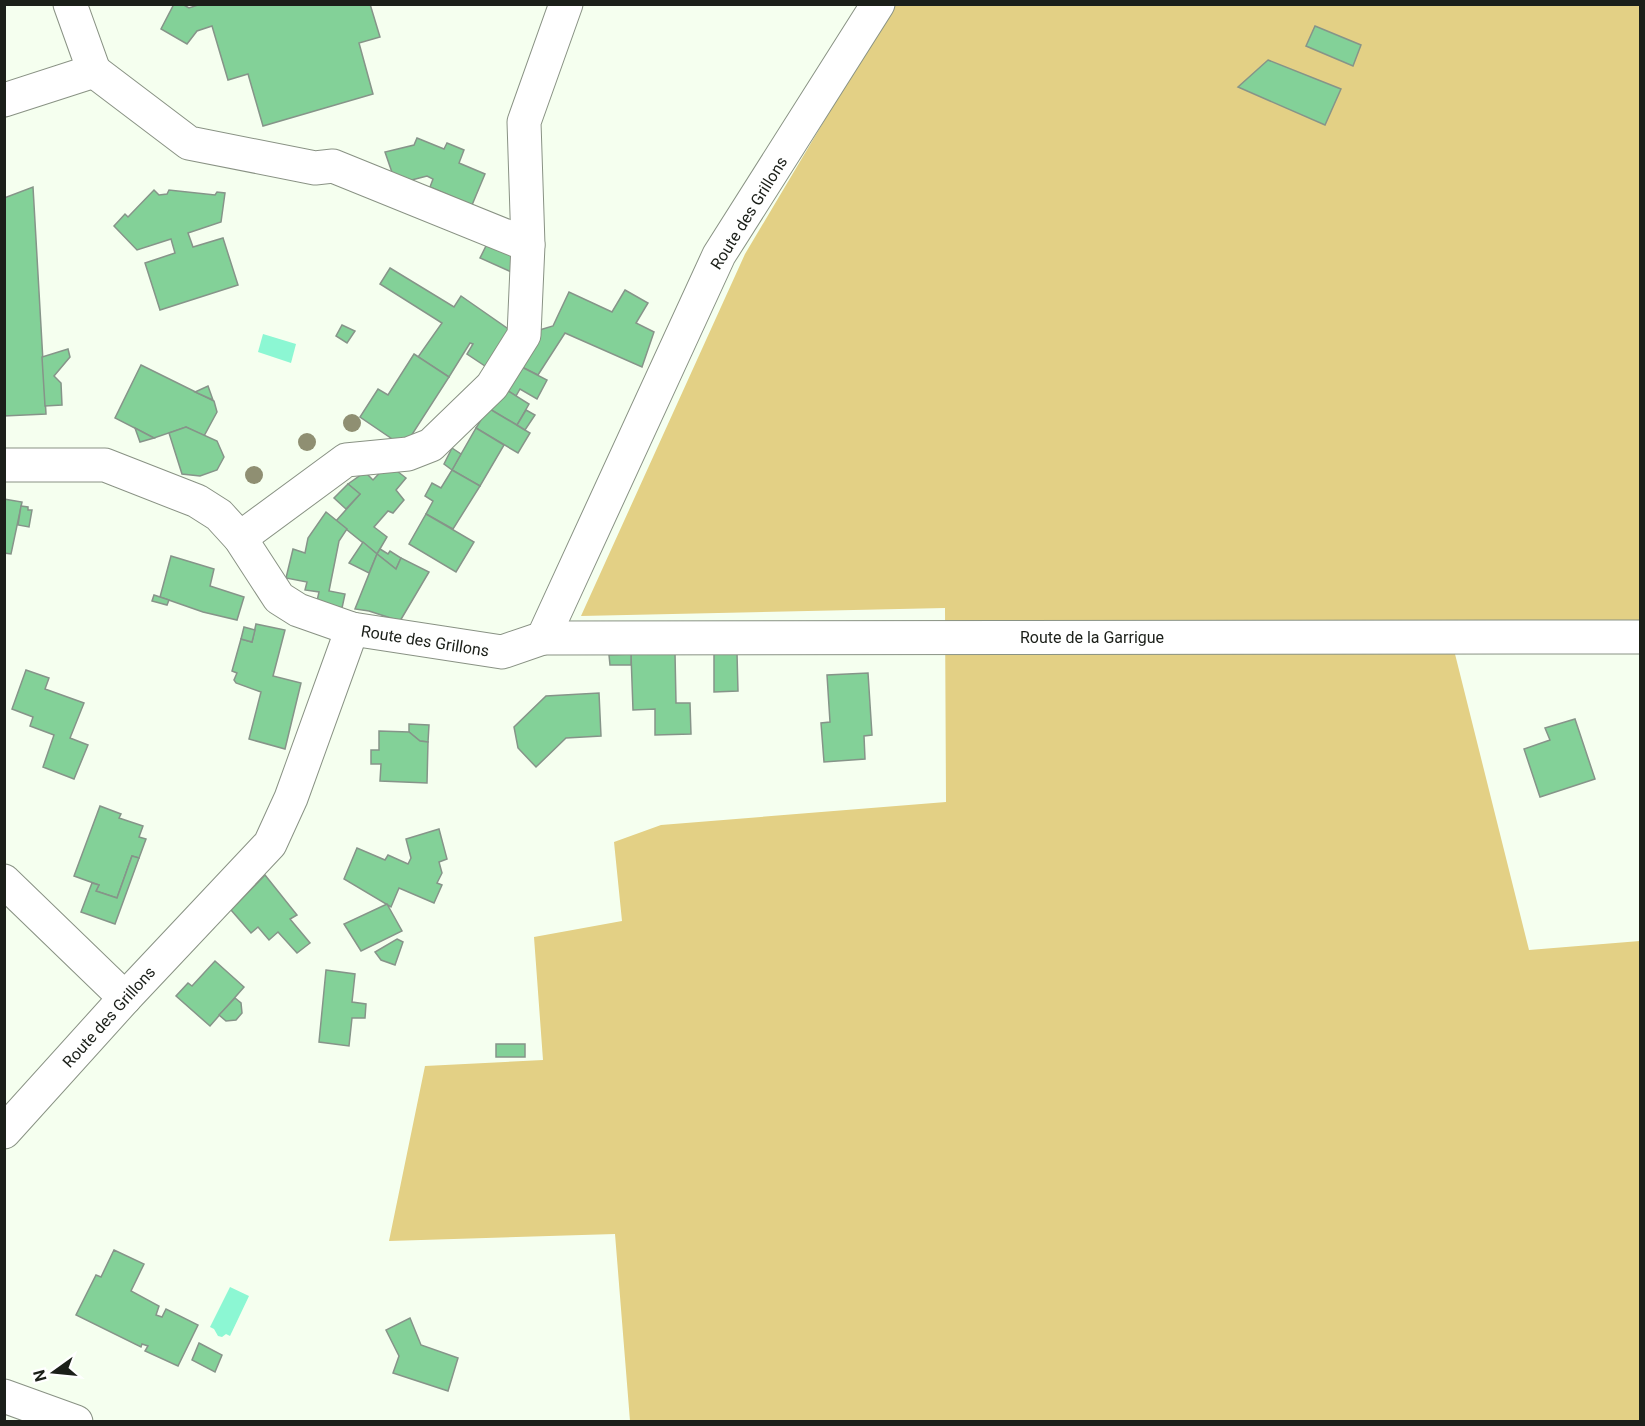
<svg xmlns="http://www.w3.org/2000/svg" width="1645" height="1426" viewBox="0 0 1645 1426" font-family="Roboto,sans-serif">
<rect width="100%" height="100%" fill="#f5ffef"/>
<!-- green -->
<path fill="#e3d085" d="M893 5H1640V642L1454 650 1529 950 1640 941V1421H630L615 1234 389 1241 425 1066 543 1060 534 937 622 921 614 842 661 825 946 802 945 608 581 616 745 254Z"/>
<!-- water -->
<g fill="#8cf7d3">
<path d="M263 334 296 344 291 363 258 352Z"/>
<path d="M230 1287 249 1296 230 1336 226 1334 222 1337 218 1336 214 1329 210 1327Z"/>
</g>
<!-- building -->
<g fill="#83d198" stroke="#869489" stroke-width="1.5">
<path d="M174 4H182L189 8 201 4H370L380 37 359 43 373 94 263 126 248 74 228 80 212 26 197 31 187 44 161 29Z"/>
<path d="M1315 26 1361 45 1353 66 1306 46Z"/>
<path d="M1268 60 1341 89 1325 125 1238 87Z"/>
<path d="M417 138 444 149 447 143 464 150 459 163 485 174 472 205 430 187 433 179 427 176 396 184 385 152 414 145Z"/>
<path d="M33 187 46 414 4 416V198Z"/>
<path d="M154 190 159 195 167 194 169 190 215 195 217 192 225 193 221 222 188 233 193 247 223 238 238 285 160 310 145 263 175 253 171 239 137 250 114 226 125 214 128 217Z"/>
<path d="M489 240 516 250 518 275 480 258Z"/>
<path d="M390 268 454 307 461 296 517 335 494 372 467 354 473 344 470 343 449 377 418 357 442 323 380 284Z"/>
<path d="M625 290 648 303 636 323 654 332 642 367 565 333 538 375 514 363 533 332 553 326 569 292 612 312Z"/>
<path d="M342 325 355 331 347 343 336 336Z"/>
<path d="M68 349 70 357 54 376 61 383 62 405 45 406 42 357Z"/>
<path d="M414 354 449 377 404 447 360 417 378 389 388 395Z"/>
<path d="M514 363 547 380 537 399 520 389 516 396 500 386Z"/>
<path d="M141 365 214 401 217 412 204 436 186 427 154 438 115 418Z"/>
<path d="M208 386 213 400 195 392Z"/>
<path d="M500 386 529 404 517 425 488 408Z"/>
<path d="M488 408 530 433 518 453 476 428Z"/>
<path d="M526 410 535 415 525 430 517 425Z"/>
<path d="M186 427 217 441 224 457 217 470 200 476 182 474 169 433Z"/>
<path d="M135 428 154 438 140 442Z"/>
<path d="M476 428 504 445 480 486 452 470Z"/>
<path d="M452 448 461 454 452 470 444 464Z"/>
<path d="M388 464 406 478 396 490 404 500 393 513 388 511 374 527 387 537 377 554 336 521 360 494 348 484 365 472 373 480Z"/>
<path d="M452 470 480 486 453 529 426 514 433 501 425 496 432 483 441 488Z"/>
<path d="M348 484 360 494 346 509 334 498Z"/>
<path d="M4 499 22 502 11 554 4 553Z"/>
<path d="M21 506 28 507V510H32L29 527 18 525Z"/>
<path d="M326 512 347 529 339 541 329 591 345 594 342 608 317 601 319 592 305 590 307 582 286 578 293 549 305 553 308 538Z"/>
<path d="M426 514 474 542 456 572 409 544Z"/>
<path d="M363 542 377 554 369 573 349 563Z"/>
<path d="M380 549 388 554 390 551 401 558 396 569 377 554Z"/>
<path d="M377 554 396 569 401 558 429 572 400 621 369 611 355 609Z"/>
<path d="M171 556 214 569 210 586 244 597 237 620 203 612 160 597Z"/>
<path d="M154 595 169 600 167 605 152 601Z"/>
<path d="M256 624 285 630 273 676 301 683 285 749 249 739 261 692 236 683 234 680 237 673 232 671 241 639 252 642Z"/>
<path d="M244 627 255 630 252 642 241 639Z"/>
<path d="M675 653 676 703H690L691 734 655 735V709L633 710 631 654Z"/>
<path d="M737 653 738 691 714 692V654Z"/>
<path d="M631 654V665H610L609 655Z"/>
<path d="M26 670 49 678 45 689 84 703 70 738 88 745 74 779 43 767 54 735 30 726 33 717 12 709Z"/>
<path d="M868 673 872 735 864 736 865 759 824 762 821 723 830 722 827 675Z"/>
<path d="M599 693 601 736 566 738 536 767 518 748 514 727 546 696Z"/>
<path d="M1575 719 1595 779 1540 797 1524 749 1550 740 1545 728Z"/>
<path d="M409 724 429 725 428 742 420 741 409 732Z"/>
<path d="M379 731 409 732 420 741 428 742 427 783 380 781 381 764H371V750H379Z"/>
<path d="M100 806 121 814 119 818 143 826 139 837 146 839 139 858 132 856 117 898 96 891 99 885 74 876Z"/>
<path d="M439 829 447 859 439 862 442 873 437 883 442 885 434 903 399 888 391 907 344 879 357 848 385 860 388 855 408 864 411 858 406 839Z"/>
<path d="M132 856 139 858 115 924 81 912 92 883 99 885 96 891 117 898Z"/>
<path d="M265 875 297 915 290 919 310 943 297 953 278 932 269 940 258 927 251 933 231 910Z"/>
<path d="M387 904 402 931 361 951 344 924Z"/>
<path d="M397 939 403 942 395 965 381 960 375 952Z"/>
<path d="M215 961 244 987 210 1026 176 996 188 983 192 986Z"/>
<path d="M326 970 355 974 352 1002 366 1004 365 1018H352L349 1046 319 1042Z"/>
<path d="M235 998 241 1003 242 1013 236 1020 226 1021 219 1015Z"/>
<rect x="496" y="1044" width="29" height="13"/>
<path d="M114 1250 144 1264 131 1291 159 1306 156 1315 162 1317 166 1309 198 1325 178 1366 145 1351 148 1346 142 1344 141 1347 76 1315 96 1275 101 1277Z"/>
<path d="M410 1318 421 1345 458 1358 448 1391 393 1373 399 1356 386 1330Z"/>
<path d="M199 1343 222 1355 215 1372 192 1360Z"/>
</g>
<g fill="none" stroke-linecap="round" stroke-linejoin="round">
<defs>
<g id="minor">
<path d="M94 71 189 143 315 168 333 166 528 245"/>
<path d="M4 100 94 71 70 4"/>
<path d="M4 465H105L197 501 219 515 240 538 279 598 298 610 352 629 502 652 543 638 719 255 878 4"/>
<path d="M240 538 346 460 408 454 431 445 492 386 524 335 528 245 524 122 566 4"/>
<path d="M543 638 1640 637"/>
<path d="M4 881 125 998"/>
<path d="M4 1132 125 998 270 844 291 798 352 629"/>
<path d="M4 1396 76 1422"/>
</g>
</defs>
<!-- minor casing -->
<use href="#minor" stroke="#899284" stroke-width="35"/>
<!-- minor -->
<use href="#minor" stroke="#fff" stroke-width="33"/>
</g>
<!-- trees -->
<g fill="#8f8f72">
<circle cx="352" cy="423" r="9"/>
<circle cx="307" cy="442" r="9"/>
<circle cx="254" cy="475" r="9"/>
</g>
<g text-anchor="middle" dominant-baseline="central" stroke-width="6" stroke-linejoin="round" paint-order="stroke">
<!-- street labels -->
<g font-size="16" fill="#1b1f19" stroke="#fff">
<text transform="translate(749 213) rotate(-58)">Route des Grillons</text>
<text x="1092" y="637">Route de la Garrigue</text>
<text transform="translate(425 641) rotate(9)">Route des Grillons</text>
<text transform="translate(109 1017) rotate(-48)">Route des Grillons</text>
</g>
</g>
<!-- border -->
<rect width="1645" height="1426" fill="none" stroke="#1b1f19" stroke-width="12"/>
<!-- north arrow -->
<g transform="translate(54 1372) rotate(255)" stroke="#ffffff" stroke-width="4.5" paint-order="stroke">
<path d="M0-4.5L10 22L0 15L-10 22Z" fill="#1b1f19"/>
<text y="-9" font-size="16" font-weight="bold" text-anchor="middle" fill="#1b1f19">N</text>
</g>
</svg>
